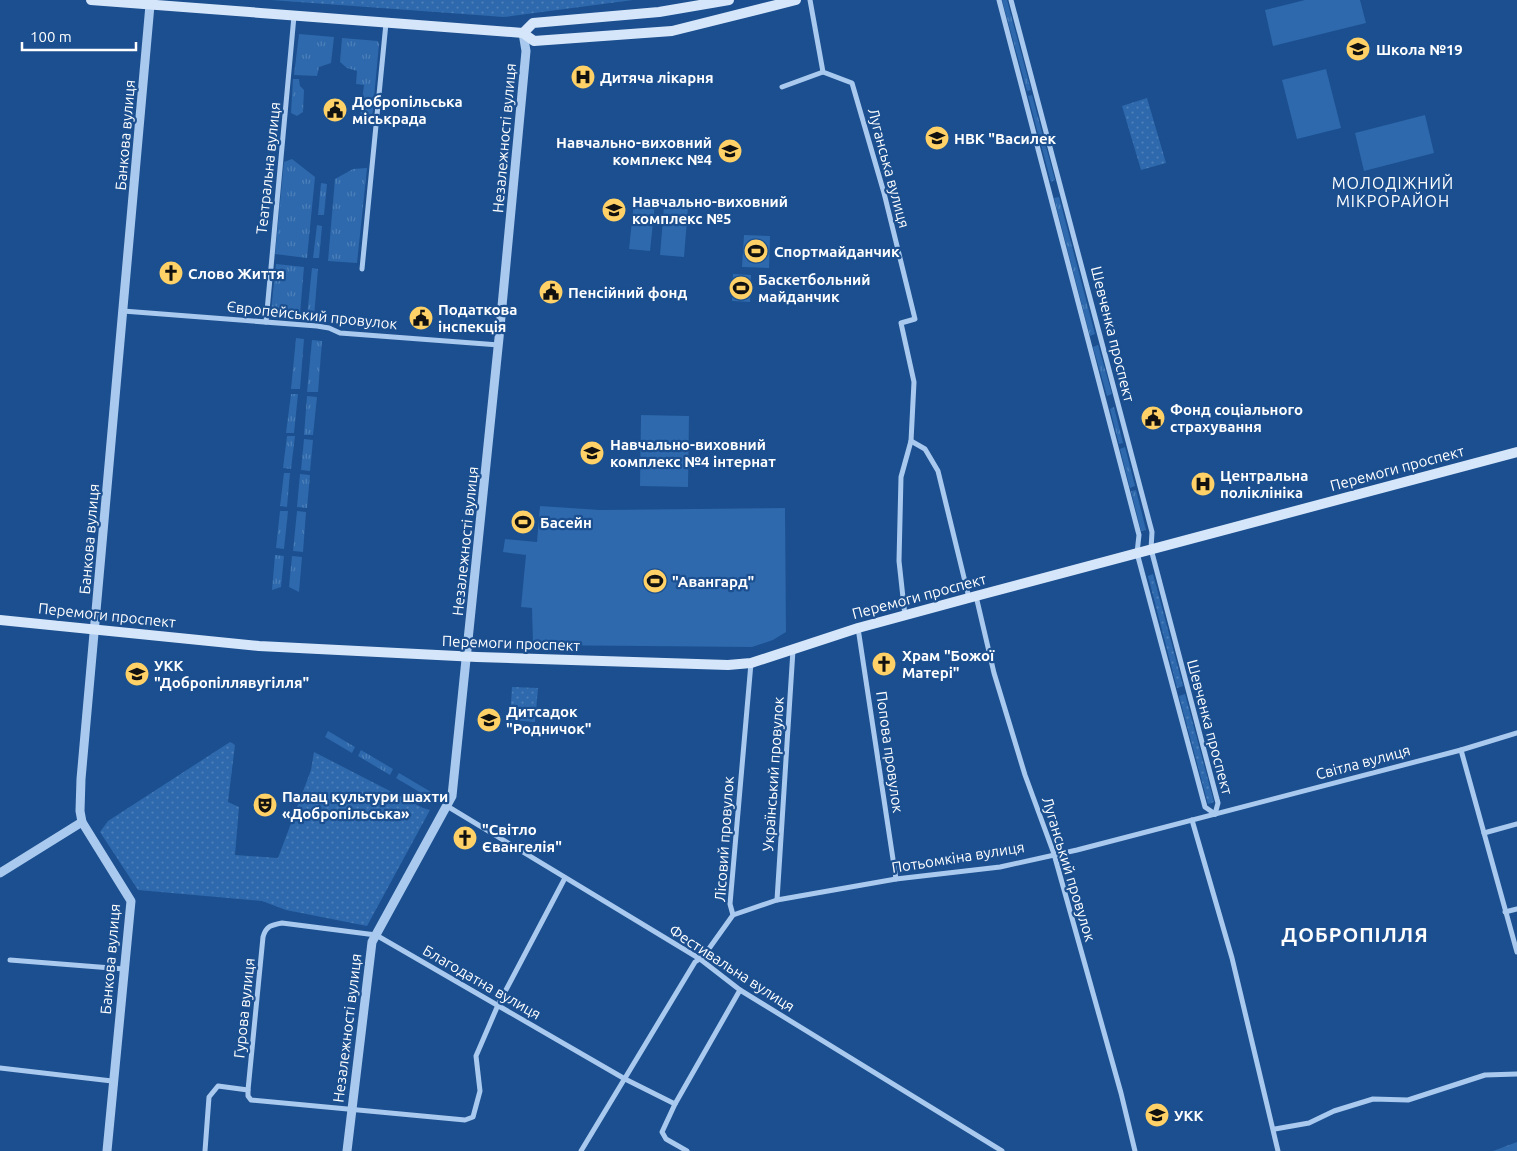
<svg xmlns="http://www.w3.org/2000/svg" width="1517" height="1151" viewBox="0 0 1517 1151" font-family="Ubuntu,sans-serif">
<defs>
<pattern id="grass-tufts" width="24" height="20" patternUnits="userSpaceOnUse" patternTransform="scale(1.25)"><rect width="24" height="20" fill="#2e69ad"/><path d="M3 7l-1-3M5 7V3M7 7l1-3M15 17l-1-3M17 17v-4M19 17l1-3" fill="none" stroke="#4d80b9"/></pattern>
<pattern id="forest-firs" width="22" height="20" patternUnits="userSpaceOnUse" patternTransform="scale(1.25)"><rect width="22" height="20" fill="#2e69ad"/><path d="M5 1l3.5 6h-7zM16 11l3.5 6h-7z" fill="#4d80b9"/></pattern>
<pattern id="park-dots" width="8" height="8" patternUnits="userSpaceOnUse" patternTransform="scale(1.25)"><rect width="8" height="8" fill="#2e69ad"/><path d="M2 2h.1M6 6h.1" fill="none" stroke="#4d80b9" stroke-width="1.8" stroke-linecap="round"/></pattern>
</defs>
<rect width="100%" height="100%" fill="#1b4f8f"/>
<!-- grass -->
<g fill="url(#grass-tufts)">
<path d="M1002 0H1007L1031 90 1027 91Z"/>
<path d="M299 34 334 37 331 63 319 67 317 76 294 75Z"/>
<path d="M342 38 378 41 379 44 372 119 365 120 360 118 364 85 356 84 357 71 347 68 340 62Z"/>
<path d="M293 79H299L300 86 304 90 303 112 297 116 291 113Z"/>
<path d="M1032 95 1055 180 1051 182 1028 96Z"/>
<path d="M292 159 315 177 307 258 275 254 284 162Z"/>
<path d="M367 168 357 263 328 261 335 179 353 169Z"/>
<path d="M321 183 327 184 324 215H318Z"/>
<path d="M1059 197 1095 334 1090 336 1054 198Z"/>
<path d="M317 225 322 226 319 258H313Z"/>
<path d="M276 264 304 267 300 314 271 311Z"/>
<path d="M312 268 318 269 314 317 307 316Z"/>
<path d="M296 338 304 339 300 389H291Z"/>
<path d="M312 340 322 341 318 392H307Z"/>
<path d="M1098 345 1112 394 1107 396 1093 347Z"/>
<path d="M291 394H298L294 433H286Z"/>
<path d="M307 396 317 397 313 435H304Z"/>
<path d="M1114 407 1123 443 1119 444 1110 409Z"/>
<path d="M287 436H295L291 469 283 468Z"/>
<path d="M304 439 313 440 310 471 301 470Z"/>
<path d="M1125 447 1135 486 1130 488 1120 449Z"/>
<path d="M284 473H290L287 507 280 506Z"/>
<path d="M300 474 310 475 307 508 297 507Z"/>
<path d="M1136 490 1146 530 1141 531 1131 491Z"/>
<path d="M280 511H288L284 549 276 548Z"/>
<path d="M297 511 306 512 303 552 293 551Z"/>
<path d="M275 555 284 556 281 587 272 590Z"/>
<path d="M292 556 302 557 299 592 289 587Z"/>
<path d="M328 731 355 747 352 753 325 737Z"/>
<path d="M361 750 393 769 390 775 358 756Z"/>
<path d="M399 773 431 792 428 797 396 778Z"/>
</g>
<!-- forest -->
<path fill="url(#forest-firs)" d="M1517 1142V1151H1493Z"/>
<!-- park -->
<g fill="url(#park-dots)">
<path d="M271 0H633L504 17Z"/>
<path d="M1147 98 1166 163 1141 170 1122 106Z"/>
<path d="M1153 574 1183 686 1177 688 1148 576Z"/>
<path d="M512 687 538 688 535 722 510 720Z"/>
<path d="M1185 694 1214 802 1208 804 1179 696Z"/>
<path d="M230 742 235 745 228 802 239 807 235 855 278 858 311 770 314 752 423 808 430 810 367 926 286 910 262 901 138 890 100 832 108 821Z"/>
</g>
<!-- pitch -->
<g fill="#2e69ad">
<path d="M1305 0H1360L1366 23 1273 46 1265 10Z"/>
<path d="M1326 69 1341 128 1297 139 1282 80Z"/>
<path d="M1425 115 1434 153 1364 171 1355 133Z"/>
<path d="M634 202 655 204 650 251 629 249Z"/>
<path d="M664 206 688 208 684 257 660 255Z"/>
<path d="M744 235 770 236 769 268 742 267Z"/>
<path d="M733 274 751 275 750 302 732 301Z"/>
<path d="M641 415 689 416 688 487 640 486Z"/>
<path d="M540 506 600 510 785 508 786 632 773 640 752 647 533 645 532 608 521 607 526 555 503 552 505 539 537 542Z"/>
</g>
<g fill="none" stroke-linecap="round" stroke-linejoin="round">
<!-- minor -->
<g stroke="#a9c9ee" stroke-width="5">
<path d="M810 0 823 72 852 83 884 193 915 319 901 323 914 382 911 441 901 477 899 561 905 616"/>
<path d="M999 0 1139 535 1137 553 1205 807 1215 814"/>
<path d="M1011 0 1152 532 1151 549 1218 803 1215 814"/>
<path d="M782 87 823 72"/>
<path d="M362 269 386 23"/>
<path d="M123 311 317 326 329 328 340 333 499 345"/>
<path d="M266 322 294 16"/>
<path d="M911 441 925 449 938 471 969 598"/>
<path d="M976 596 994 673 1025 775 1054 854 1121 1093 1135 1151"/>
<path d="M858 628 896 879"/>
<path d="M1461 750 1517 952"/>
<path d="M447 806 700 959 740 990 1002 1151"/>
<path d="M1192 820 1232 958 1278 1151"/>
<path d="M1484 833 1517 824"/>
<path d="M777 900 793 650"/>
<path d="M1505 912 1517 909"/>
<path d="M733 915 777 900 896 879 1000 867 1077 850 1461 750 1517 733"/>
<path d="M10 960 124 969"/>
<path d="M0 1068 112 1081"/>
<path d="M248 1090 263 937C266 926 271 925 282 923L376 935 625 1079 675 1104"/>
<path d="M1275 1129 1309 1123 1334 1111 1373 1099 1408 1100 1485 1075 1517 1074"/>
<path d="M205 1151 209 1097 218 1086 248 1090V1096L251 1100 465 1120 473 1117 480 1091 476 1056 498 1005 565 878"/>
<path d="M581 1151 695 962 703 957 733 915 730 904 751 663"/>
<path d="M687 1151 666 1139 662 1132 675 1104 740 990"/>
</g>
<!-- tertiary -->
<g stroke="#a9c9ee" stroke-width="9">
<path d="M0 873 82 822"/>
<path d="M107 1151 131 901 82 822 80 811 81 779 150 5"/>
<path d="M347 1151 372 942 452 796 499 338 526 51 523 33"/>
</g>
<!-- secondary -->
<g stroke="#d6e6fa" stroke-width="10">
<path d="M91 0 523 33 534 41 672 31 796 0"/>
<path d="M523 33 533 23 659 12 729 0"/>
<path d="M0 620 259 646 477 657 728 665 751 663 858 628 976 596 1517 452"/>
</g>
</g>
<!-- icons -->
<defs>
<symbol id="school-disc" viewBox="-11 -11 22 22"><circle r="9.5" fill="#ffd166" stroke="#1b4f8f"/><path d="M0-5L7-2L0 1L-7-2ZM-4 1L0 2.5L4 1V4Q0 6-4 4Z" fill="#111"/></symbol>
<symbol id="hospital-disc" viewBox="-11 -11 22 22"><circle r="9.5" fill="#ffd166" stroke="#1b4f8f"/><path d="M-5-5h3v3.5h4V-5h3V5h-3V1.5h-4V5h-3Z" fill="#111"/></symbol>
<symbol id="civic-disc" viewBox="-11 -11 22 22"><circle r="9.5" fill="#ffd166" stroke="#1b4f8f"/><path d="M-.6-6.5H3V-4.5H.6V-3L4-1V1h2V6H-6V1h2V-1L-.6-3ZM-1.2 2.5V6h2.4V2.5Z" fill="#111"/></symbol>
<symbol id="stadium-disc" viewBox="-11 -11 22 22"><circle r="9.5" fill="#ffd166" stroke="#1b4f8f"/><path d="M0-5a6.5 5 0 1 0 0 10a6.5 5 0 1 0 0-10ZM-3.5-1.8h7v3.6h-7Z" fill="#111"/></symbol>
<symbol id="church-disc" viewBox="-11 -11 22 22"><circle r="9.5" fill="#ffd166" stroke="#1b4f8f"/><path d="M-1.2-6h2.4v3.5h3.3v2.4h-3.3V6h-2.4V-.1h-3.3v-2.4h3.3Z" fill="#111"/></symbol>
<symbol id="university-disc" viewBox="-11 -11 22 22"><circle r="9.5" fill="#ffd166" stroke="#1b4f8f"/><path d="M0-5L7-2L0 1L-7-2ZM-4 1L0 2.5L4 1V4Q0 6-4 4Z" fill="#111"/></symbol>
<symbol id="theatre-disc" viewBox="-11 -11 22 22"><circle r="9.5" fill="#ffd166" stroke="#1b4f8f"/><path d="M-5-5.5Q0-4 5-5.5V0Q5 5 0 6Q-5 5-5 0ZM-3.3-2.5H-1v1.5H-3.3ZM1-2.5H3.3v1.5H1ZM-2.8 1Q0 5.5 2.8 1Z" fill="#111"/></symbol>
</defs>
<g fill-rule="evenodd">
<use href="#school-disc" x="1344" y="35" width="28" height="28"/>
<use href="#hospital-disc" x="569" y="63" width="28" height="28"/>
<use href="#civic-disc" x="321" y="96" width="28" height="28"/>
<use href="#school-disc" x="923" y="124" width="28" height="28"/>
<use href="#school-disc" x="716" y="137" width="28" height="28"/>
<use href="#school-disc" x="600" y="196" width="28" height="28"/>
<use href="#stadium-disc" x="742" y="237" width="28" height="28"/>
<use href="#church-disc" x="157" y="259" width="28" height="28"/>
<use href="#stadium-disc" x="727" y="274" width="28" height="28"/>
<use href="#civic-disc" x="537" y="278" width="28" height="28"/>
<use href="#civic-disc" x="407" y="304" width="28" height="28"/>
<use href="#civic-disc" x="1139" y="404" width="28" height="28"/>
<use href="#school-disc" x="578" y="439" width="28" height="28"/>
<use href="#hospital-disc" x="1189" y="470" width="28" height="28"/>
<use href="#stadium-disc" x="509" y="508" width="28" height="28"/>
<use href="#stadium-disc" x="641" y="567" width="28" height="28"/>
<use href="#church-disc" x="870" y="650" width="28" height="28"/>
<use href="#university-disc" x="123" y="660" width="28" height="28"/>
<use href="#school-disc" x="475" y="706" width="28" height="28"/>
<use href="#theatre-disc" x="251" y="791" width="28" height="28"/>
<use href="#church-disc" x="451" y="824" width="28" height="28"/>
<use href="#university-disc" x="1143" y="1101" width="28" height="28"/>
</g>
<g text-anchor="middle" dominant-baseline="central" stroke-width="4.5" stroke-linejoin="round" paint-order="stroke">
<!-- poi labels -->
<g font-size="15" font-weight="bold" fill="#fff" stroke="#1b4f8f" text-anchor="start">
<text x="1376" y="49">Школа №19</text>
<text x="600" y="77">Дитяча лікарня</text>
<text x="352" y="101">Добропільська<tspan x="352" dy="17">міськрада</tspan></text>
<text x="954" y="138">НВК "Василек</text>
<text x="712" y="142" text-anchor="end">Навчально-виховний<tspan x="712" dy="17">комплекс №4</tspan></text>
<text x="632" y="201">Навчально-виховний<tspan x="632" dy="17">комплекс №5</tspan></text>
<text x="774" y="251">Спортмайданчик</text>
<text x="188" y="273">Слово Життя</text>
<text x="758" y="279">Баскетбольний<tspan x="758" dy="17">майданчик</tspan></text>
<text x="568" y="292">Пенсійний фонд</text>
<text x="438" y="309">Податкова<tspan x="438" dy="17">інспекція</tspan></text>
<text x="1170" y="409">Фонд соціального<tspan x="1170" dy="17">страхування</tspan></text>
<text x="610" y="444">Навчально-виховний<tspan x="610" dy="17">комплекс №4 інтернат</tspan></text>
<text x="1220" y="475">Центральна<tspan x="1220" dy="17">поліклініка</tspan></text>
<text x="540" y="522">Басейн</text>
<text x="672" y="581">"Авангард"</text>
<text x="902" y="655">Храм "Божої<tspan x="902" dy="17">Матері"</tspan></text>
<text x="154" y="665">УКК<tspan x="154" dy="17">"Добропіллявугілля"</tspan></text>
<text x="506" y="711">Дитсадок<tspan x="506" dy="17">"Родничок"</tspan></text>
<text x="282" y="796">Палац культури шахти<tspan x="282" dy="17">«Добропільська»</tspan></text>
<text x="482" y="829">"Світло<tspan x="482" dy="17">Євангелія"</tspan></text>
<text x="1174" y="1115">УКК</text>
</g>
<!-- street labels -->
<g font-size="15" fill="#fff" stroke="#1b4f8f">
<text transform="translate(125 135) rotate(-85)">Банкова вулиця</text>
<text transform="translate(504 138) rotate(-85)">Незалежності вулиця</text>
<text transform="translate(268 168) rotate(-84)">Театральна вулиця</text>
<text transform="translate(889 168) rotate(75)">Луганська вулиця</text>
<text transform="translate(312 315) rotate(6)">Європейський провулок</text>
<text transform="translate(1113 334) rotate(76)">Шевченка проспект</text>
<text transform="translate(1397 468) rotate(-15)">Перемоги проспект</text>
<text transform="translate(89 539) rotate(-85)">Банкова вулиця</text>
<text transform="translate(465 541) rotate(-84)">Незалежності вулиця</text>
<text transform="translate(919 596) rotate(-15)">Перемоги проспект</text>
<text transform="translate(107 615) rotate(6)">Перемоги проспект</text>
<text transform="translate(511 643) rotate(2)">Перемоги проспект</text>
<text transform="translate(1210 727) rotate(75)">Шевченка проспект</text>
<text transform="translate(890 752) rotate(82)">Попова провулок</text>
<text transform="translate(1363 762) rotate(-15)">Світла вулиця</text>
<text transform="translate(773 774) rotate(-86)">Український провулок</text>
<text transform="translate(724 839) rotate(-86)">Лісовий провулок</text>
<text transform="translate(958 857) rotate(-9)">Потьомкіна вулиця</text>
<text transform="translate(1069 869) rotate(73)">Луганський провулок</text>
<text transform="translate(110 959) rotate(-85)">Банкова вулиця</text>
<text transform="translate(732 968) rotate(33)">Фестивальна вулиця</text>
<text transform="translate(482 982) rotate(30)">Благодатна вулиця</text>
<text transform="translate(244 1008) rotate(-84)">Гурова вулиця</text>
<text transform="translate(347 1028) rotate(-83)">Незалежності вулиця</text>
</g>
<!-- neighbourhood labels -->
<g font-size="16" letter-spacing="1" fill="#fff" stroke="#1b4f8f">
<text x="1393" y="183">МОЛОДІЖНИЙ<tspan x="1393" dy="18">МІКРОРАЙОН</tspan></text>
</g>
<!-- district labels -->
<g font-size="20" font-weight="bold" letter-spacing="1" fill="#fff" stroke="#1b4f8f">
<text x="1355" y="934">ДОБРОПІЛЛЯ</text>
</g>
</g>
<!-- scale -->
<path d="M22 42v8h114v-8" fill="none" stroke="#ffffff" stroke-width="2.5"/>
<text x="30" y="42" font-size="15" fill="#ffffff" stroke="#1b4f8f" stroke-width="4" paint-order="stroke">100 m</text>
</svg>
